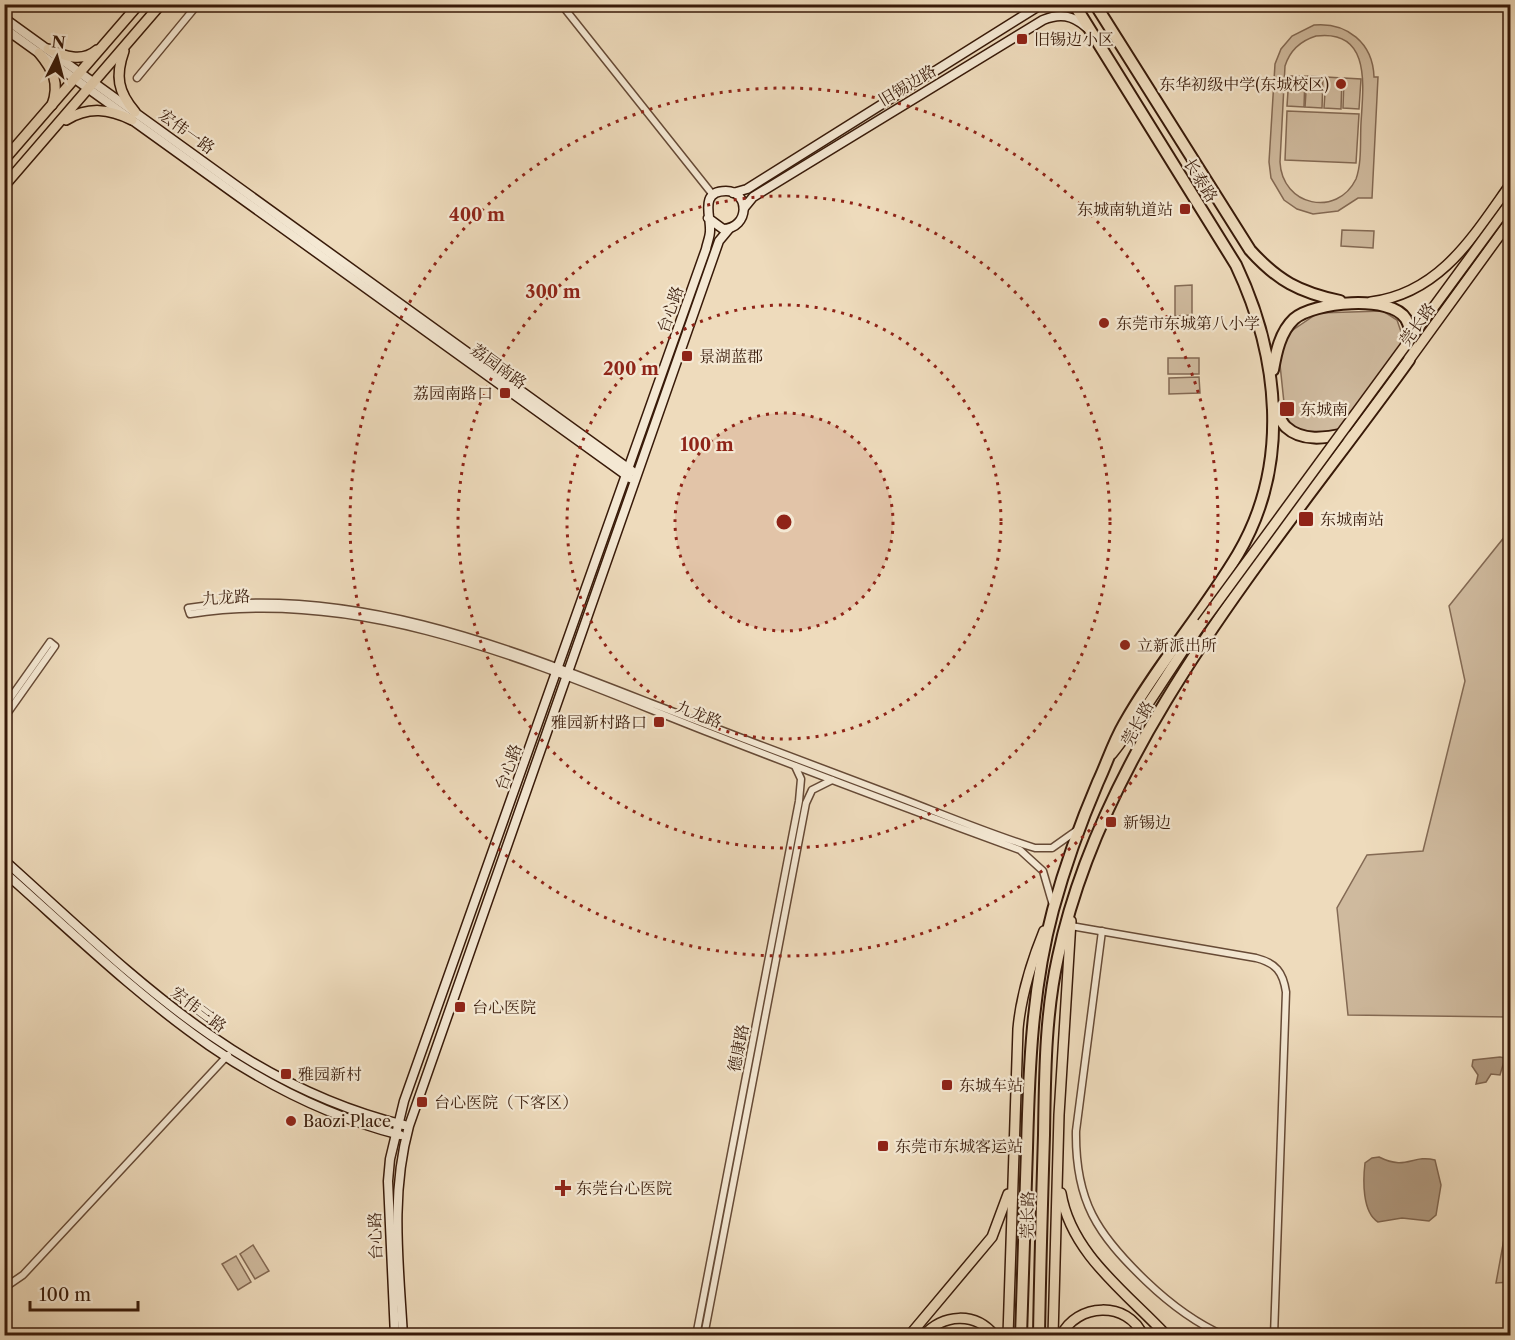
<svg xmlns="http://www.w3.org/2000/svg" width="1515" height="1340" viewBox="0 0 1515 1340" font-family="'Libre Caslon Text','Noto Serif SC',serif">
<rect width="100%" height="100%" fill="#eedbbc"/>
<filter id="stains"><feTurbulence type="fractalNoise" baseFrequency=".00333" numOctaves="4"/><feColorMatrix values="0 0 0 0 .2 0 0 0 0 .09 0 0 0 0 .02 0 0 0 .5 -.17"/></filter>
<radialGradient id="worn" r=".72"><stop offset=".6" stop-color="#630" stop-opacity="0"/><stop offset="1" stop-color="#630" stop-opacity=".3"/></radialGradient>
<!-- green -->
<g fill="#cfba9e" stroke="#846a54" stroke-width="1.5" fill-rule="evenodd">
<path d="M1314 25C1347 22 1373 43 1374 77H1378L1372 198H1358L1338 211 1313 214 1297 209 1284 200 1271 178 1269 162 1275 64 1281 49 1292 36ZM1316 36C1372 29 1363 87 1361 123 1360 141 1362 162 1356 179 1337 218 1282 206 1280 162L1285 66C1290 50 1300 41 1316 36Z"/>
<path d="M1289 76H1305L1304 107 1287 106Z"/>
<path d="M1307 76 1323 77 1322 108 1305 107Z"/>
<path d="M1326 77 1342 78 1341 109 1324 108Z"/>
<path d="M1344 78 1361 79 1359 109 1343 108Z"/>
<path d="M1287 111 1359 114 1356 163 1285 160Z"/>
<path d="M1342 230 1374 231 1373 248 1341 246Z"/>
<path d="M1192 285V315L1175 316V286Z"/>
<path d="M1383 311 1397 320 1407 349C1399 370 1372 417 1352 428 1331 438 1304 434 1286 422L1279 355 1287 334 1318 313Z"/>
<rect x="1168" y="358" width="31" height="16"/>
<path d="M1199 377 1200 393 1169 394V378Z"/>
<path d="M1510 530V1017L1348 1015 1337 908 1367 855 1423 851 1465 681 1449 606Z"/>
<path d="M1510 1206V1282L1496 1283Z"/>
<path d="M253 1245 269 1271 255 1279 240 1254Z"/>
<path d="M236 1256 251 1282 238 1290 222 1264Z"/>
</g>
<!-- water -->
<g fill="#b0997f" stroke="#806650" stroke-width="1.5">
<path d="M1500 1057 1505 1058 1500 1075 1491 1074 1486 1082 1476 1084 1478 1075 1472 1066 1473 1060Z"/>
<path d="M1379 1157C1407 1171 1412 1154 1435 1160L1441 1185 1436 1215 1429 1221 1402 1218 1378 1222C1362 1212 1363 1180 1365 1163L1372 1158Z"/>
</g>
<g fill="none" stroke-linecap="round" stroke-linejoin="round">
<defs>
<g id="street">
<path d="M561 4 713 195"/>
<path d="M137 78 198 4"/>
<path d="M4 707 50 642 55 646 4 718"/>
<path d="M1052 902 1043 871 1020 850C916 812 813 773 710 733 546 669 370 586 190 614L188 608C350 584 505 646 653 704 736 736 820 768 903 799 947 816 990 834 1035 848H1052L1076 831"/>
<path d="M1071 926 1256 958C1276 963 1283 972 1286 992L1274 1336"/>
<path d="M1102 931 1076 1131C1075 1201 1097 1234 1146 1281 1169 1303 1195 1323 1225 1336"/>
<path d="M4 1288 23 1275 228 1055"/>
<path d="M696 1336 799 801 801 779 795 766"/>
<path d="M704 1336 806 803 812 790 832 780"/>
</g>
<g id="secondary">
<path d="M4 18 632 471"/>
<path d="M4 28 630 478"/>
<path d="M733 193 747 189 1042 4"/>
<path d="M744 208 753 197 1043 20C1060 13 1072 15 1086 27"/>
<path d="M4 860C128 971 236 1084 404 1125"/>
<path d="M4 872C128 982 233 1092 400 1135"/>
<path d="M395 1336 388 1181 390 1159 404 1101 706 249C707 243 710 237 710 231 711 216 699 191 726 191 750 191 750 228 723 229L708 218"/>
<path d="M403 1336C399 1265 390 1195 409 1126L719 241 729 229"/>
</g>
<g id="primary">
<path d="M48 49C64 56 82 63 97 50"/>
<path d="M124 51C115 76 118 92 135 112"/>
<path d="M39 53C53 70 60 83 52 105"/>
<path d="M66 120C89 106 109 109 132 120"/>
<path d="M4 160 139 4"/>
<path d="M4 186 161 4"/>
<path d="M1371 302C1440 293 1473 237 1510 185"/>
<path d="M1409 360 1510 221"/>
<path d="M1112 754C1145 713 1171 666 1202 623"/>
<path d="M1061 1193C1071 1254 1127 1293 1167 1336"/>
<path d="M909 1336 992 1237 1008 1194"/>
<path d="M923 1336C943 1314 975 1311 995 1336"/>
<path d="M1008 1336 1018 1029C1021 995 1031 963 1044 931"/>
<path d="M1053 1336 1059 1115 1071 921"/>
<path d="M1061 1336C1076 1303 1128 1300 1143 1336"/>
</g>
<g id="highway">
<path d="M1095 4 1250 250C1278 281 1299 292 1340 301"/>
<path d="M1274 406C1278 412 1281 423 1286 427 1302 442 1326 438 1345 434"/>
<path d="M1021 1336C1023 1273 1025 1210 1027 1148 1029 1068 1032 988 1053 910 1065 866 1080 824 1098 782 1107 763 1113 743 1124 724 1157 665 1203 613 1238 554 1291 464 1279 356 1236 265L1074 4"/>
<path d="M1039 1336C1040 1269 1042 1202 1044 1135 1045 1076 1045 1015 1058 957 1104 737 1280 540 1409 360 1411 347 1413 331 1406 319 1391 294 1313 302 1294 319 1280 332 1276 353 1273 370"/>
</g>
</defs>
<!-- street casing -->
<use href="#street" stroke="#664a36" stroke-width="9"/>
<!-- secondary casing -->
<use href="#secondary" stroke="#381a09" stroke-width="11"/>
<!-- primary casing -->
<use href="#primary" stroke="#381a09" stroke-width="12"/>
<!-- highway casing -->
<use href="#highway" stroke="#381a09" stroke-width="14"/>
<!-- street -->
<use href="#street" stroke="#f4e8d3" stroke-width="6"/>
<!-- secondary -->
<use href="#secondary" stroke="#f4e8d3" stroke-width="8"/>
<!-- primary -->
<use href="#primary" stroke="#eedbbc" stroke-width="9"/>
<!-- highway -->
<use href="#highway" stroke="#eedbbc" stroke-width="10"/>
<defs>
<path id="primary-bridge" d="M1202 623 1510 203"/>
</defs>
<!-- primary-bridge casing -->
<use href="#primary-bridge" stroke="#381a09" stroke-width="12" stroke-linecap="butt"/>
<!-- primary-bridge -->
<use href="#primary-bridge" stroke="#eedbbc" stroke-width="9"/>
</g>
<!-- distance rings -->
<circle cx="784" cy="522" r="109" fill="#8f2418" fill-opacity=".12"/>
<g fill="none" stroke="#8f2418" stroke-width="3" stroke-dasharray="3 6">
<circle cx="784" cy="522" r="109"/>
<circle cx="784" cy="522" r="217"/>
<circle cx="784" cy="522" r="326"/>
<circle cx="784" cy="522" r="434"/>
</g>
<!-- markers -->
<g fill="#8f2418" stroke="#f4e8d3" stroke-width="2">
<rect x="1016" y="33" width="12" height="12" rx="3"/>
<circle cx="1341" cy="84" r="6"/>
<rect x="1179" y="203" width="12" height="12" rx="3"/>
<circle cx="1104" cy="323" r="6"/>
<rect x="681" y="350" width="12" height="12" rx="3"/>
<rect x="499" y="387" width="12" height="12" rx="3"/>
<rect x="1279" y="401" width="16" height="16" rx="3"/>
<rect x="1298" y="511" width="16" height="16" rx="3"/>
<circle cx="1125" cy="645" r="6"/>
<rect x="653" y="716" width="12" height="12" rx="3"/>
<rect x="1105" y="816" width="12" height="12" rx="3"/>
<rect x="454" y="1001" width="12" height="12" rx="3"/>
<rect x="280" y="1068" width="12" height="12" rx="3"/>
<rect x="941" y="1079" width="12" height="12" rx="3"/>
<rect x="416" y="1096" width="12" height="12" rx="3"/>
<circle cx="291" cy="1121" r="6"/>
<rect x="877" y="1140" width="12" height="12" rx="3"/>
<path d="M560 1179h6v6h6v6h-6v6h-6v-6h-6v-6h6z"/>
</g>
<g text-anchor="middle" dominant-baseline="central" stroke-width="4.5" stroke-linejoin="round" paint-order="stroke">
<!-- poi labels -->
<g font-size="16" fill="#381a09" stroke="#f4e8d3" text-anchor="start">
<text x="1034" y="39">旧锡边小区</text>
<text x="1329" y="84" text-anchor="end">东华初级中学(东城校区)</text>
<text x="1173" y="209" text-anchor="end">东城南轨道站</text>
<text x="1116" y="323">东莞市东城第八小学</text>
<text x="699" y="356">景湖蓝郡</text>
<text x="493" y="393" text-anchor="end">荔园南路口</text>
<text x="1300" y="409">东城南</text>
<text x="1320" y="519">东城南站</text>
<text x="1137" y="645">立新派出所</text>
<text x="647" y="722" text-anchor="end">雅园新村路口</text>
<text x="1123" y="822">新锡边</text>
<text x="472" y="1007">台心医院</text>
<text x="298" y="1074">雅园新村</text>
<text x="959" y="1085">东城车站</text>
<text x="434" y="1102">台心医院（下客区）</text>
<text x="303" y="1121">Baozi Place</text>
<text x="895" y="1146">东莞市东城客运站</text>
<text x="576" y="1188">东莞台心医院</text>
</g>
<!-- street labels -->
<g font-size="16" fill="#381a09" stroke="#f4e8d3">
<text transform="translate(907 85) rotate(-31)">旧锡边路</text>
<text transform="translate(187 131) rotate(36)">宏伟一路</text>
<text transform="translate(1201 180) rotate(58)">长泰路</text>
<text transform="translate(670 309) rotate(-71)">台心路</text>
<text transform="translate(1417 324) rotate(-54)">莞长路</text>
<text transform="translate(499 366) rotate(36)">荔园南路</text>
<text transform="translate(226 597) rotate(-4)">九龙路</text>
<text transform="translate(699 714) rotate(21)">九龙路</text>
<text transform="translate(1137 723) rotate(-61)">莞长路</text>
<text transform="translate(508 767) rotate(-70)">台心路</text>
<text transform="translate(199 1009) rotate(37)">宏伟三路</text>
<text transform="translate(738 1048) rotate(-79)">德康路</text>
<text transform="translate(1027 1215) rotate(-89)">莞长路</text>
<text transform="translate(375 1236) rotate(-92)">台心路</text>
</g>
</g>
<circle cx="784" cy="522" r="9" fill="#8f2418" stroke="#f4e8d3" stroke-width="3"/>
<g font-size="18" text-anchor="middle" font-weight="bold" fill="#8f2418" stroke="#f4e8d3" stroke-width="4.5" stroke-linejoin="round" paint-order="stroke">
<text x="477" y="221">400 m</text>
<text x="553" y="298">300 m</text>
<text x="631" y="375">200 m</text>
<text x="707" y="451">100 m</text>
</g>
<!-- margin -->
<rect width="1515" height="1340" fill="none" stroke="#eedbbc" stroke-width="24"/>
<rect x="6" y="6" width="1503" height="1328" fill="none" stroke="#381a09" stroke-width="3"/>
<rect x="12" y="12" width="1491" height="1316" fill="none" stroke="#381a09" stroke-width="1.5"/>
<!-- north arrow -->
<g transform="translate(57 57) rotate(6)" stroke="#f4e8d3" stroke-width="4.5" paint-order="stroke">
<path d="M0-4.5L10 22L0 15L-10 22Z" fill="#381a09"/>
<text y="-9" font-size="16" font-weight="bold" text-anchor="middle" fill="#381a09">N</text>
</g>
<!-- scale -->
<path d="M30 1301v9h108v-9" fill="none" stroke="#381a09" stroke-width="3"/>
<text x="39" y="1301" font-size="18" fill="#381a09" stroke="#f4e8d3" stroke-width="4.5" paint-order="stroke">100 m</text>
<rect width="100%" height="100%" filter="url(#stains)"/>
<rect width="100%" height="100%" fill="url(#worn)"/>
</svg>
